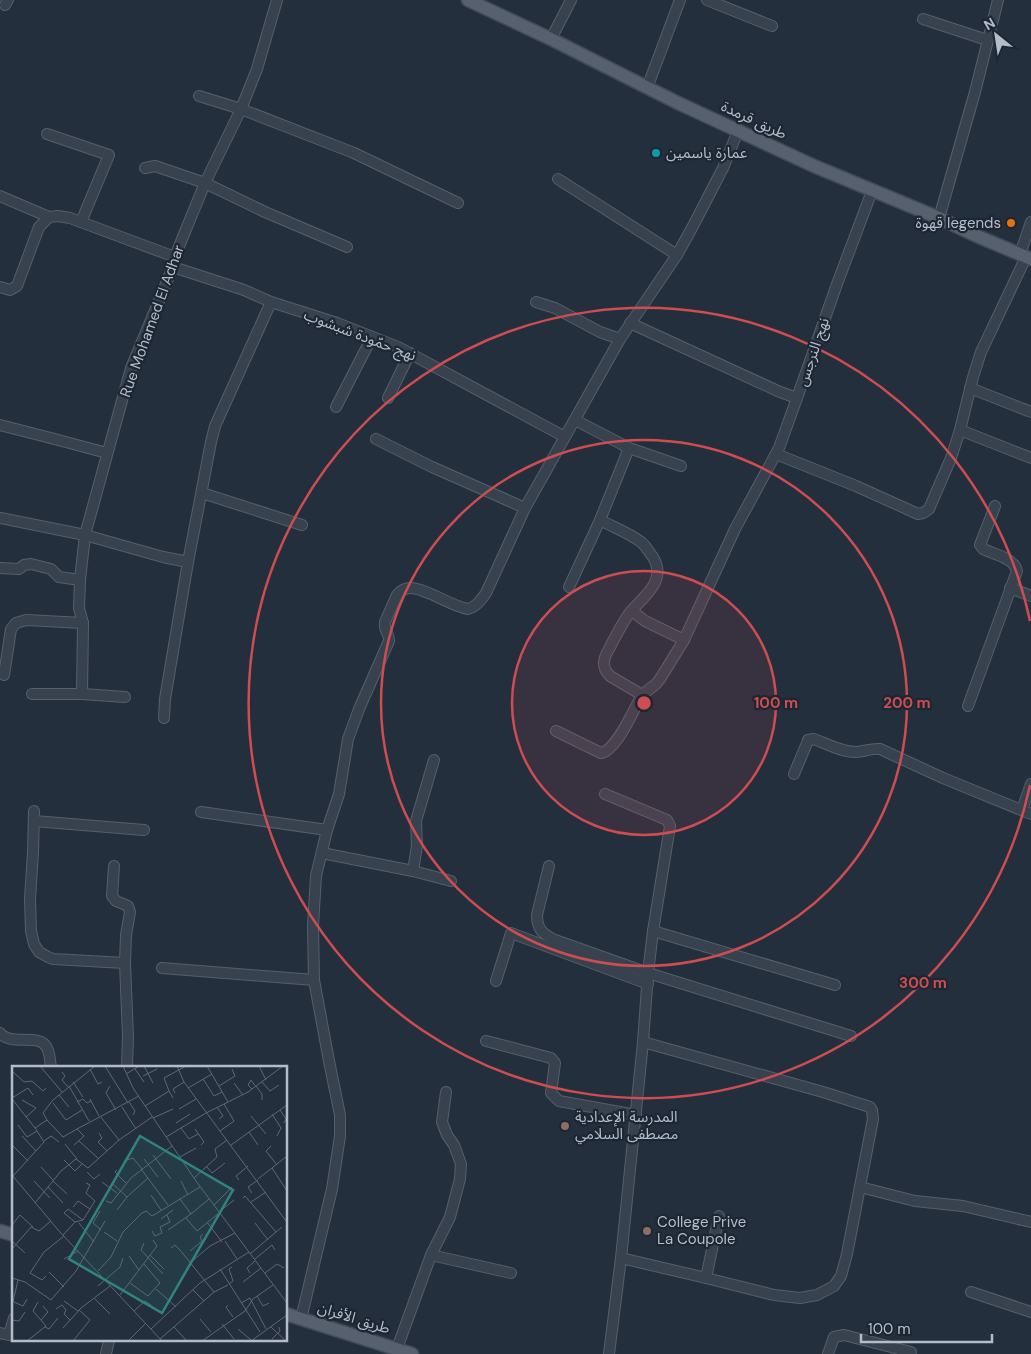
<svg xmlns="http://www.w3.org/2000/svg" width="1031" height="1354" viewBox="0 0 1031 1354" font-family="'DM Sans','Noto Sans Arabic',sans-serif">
<rect width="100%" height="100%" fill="#242f3e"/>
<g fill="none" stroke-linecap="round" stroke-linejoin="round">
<defs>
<g id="minor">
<path d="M707 0 772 26"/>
<path d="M5 5 8 0"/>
<path d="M923 19 987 40"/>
<path d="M551 39 571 0"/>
<path d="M647 88 680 0"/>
<path d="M199 96 241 109 354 153 458 203"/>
<path d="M47 134 109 155 81 222"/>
<path d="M145 168 155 166 205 183 265 212 347 247"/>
<path d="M558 179 677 255"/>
<path d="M0 196 49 217"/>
<path d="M939 218 975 92 998 0"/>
<path d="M1020 254 1031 222"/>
<path d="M173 267 244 290 271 302 337 323 398 347 565 437"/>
<path d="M0 287 10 290 17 286 39 227 49 217 58 216 70 218 175 257"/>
<path d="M536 302 555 308 600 332 620 339"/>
<path d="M630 323 780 392 797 398 837 284 872 191"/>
<path d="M970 388 1031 412"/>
<path d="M388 398 410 353"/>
<path d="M336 407 372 337"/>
<path d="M575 420 629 448 681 466"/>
<path d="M0 425 47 437 107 453"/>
<path d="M960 430 1031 458"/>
<path d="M376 439 432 467 525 508"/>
<path d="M776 454 856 486 918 514 923 513 929 509 951 458 960 430 973 377 981 352 1026 257"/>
<path d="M202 493 302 525"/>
<path d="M0 518 85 535 163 557 188 562 211 442 215 426 271 302"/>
<path d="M0 568 19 569 24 565 31 564 51 569 59 577 80 580"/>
<path d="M569 587 600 520 629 448"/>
<path d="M1010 588 1031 596"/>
<path d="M632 611 645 621 684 640 660 679 656 684 642 695"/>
<path d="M684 640 735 529 779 448 797 398"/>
<path d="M4 675 11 629 16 623 26 620 83 623"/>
<path d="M32 694H82L83 623 79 608 80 580 85 535 131 368 173 267 175 257 182 239 205 183 241 109 257 69 277 0"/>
<path d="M82 694 125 697"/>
<path d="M968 706 1017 571C1014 558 994 554 983 549L980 545 995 506"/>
<path d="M164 718 165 699 188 562"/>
<path d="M556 731 601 753C617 750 634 709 642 695L610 676C601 667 603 659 609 649 615 637 621 626 628 615 642 597 668 582 653 557 649 552 646 546 641 542 629 533 613 527 600 520"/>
<path d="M794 774 807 743 808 740 814 739C827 744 842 752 856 752 864 752 871 748 880 749L943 778 1031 814"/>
<path d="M605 794 667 820 670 826 653 931 648 973 643 1042 621 1258 609 1354"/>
<path d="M1022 810 1031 784"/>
<path d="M34 811 33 852 30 899 31 931 34 944 39 952 48 957 53 959 125 963"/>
<path d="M201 812 327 830"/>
<path d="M34 821 144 830"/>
<path d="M322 853 413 871 451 881"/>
<path d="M114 866 112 896 116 901 128 906 130 912 126 935 125 963 128 1037 127 1068"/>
<path d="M549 866 537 915C537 930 543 934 555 940L648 973 851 1036"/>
<path d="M413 871 417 846 416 821 434 760"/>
<path d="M653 931 835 985"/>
<path d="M162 968 314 980"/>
<path d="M496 981 511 933 648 984"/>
<path d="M0 1033C11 1047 40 1032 47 1048 50 1053 50 1062 51 1068"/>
<path d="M486 1041 551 1058 555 1063 551 1093 559 1101 636 1115"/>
<path d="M860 1187 915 1201 963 1206 1031 1222"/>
<path d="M431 1255 511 1273"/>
<path d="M621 1258 706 1278 774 1295 800 1298 817 1295 834 1286 841 1276 847 1254 873 1119 872 1110 870 1107 823 1092 643 1042"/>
<path d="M706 1278 719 1216"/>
<path d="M971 1292 1031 1312"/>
<path d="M301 1319 332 1189 340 1136V1115L329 1061 314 980 313 926 316 876 327 830 339 794 348 739 359 709 389 641C390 634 383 630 385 622L397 595C401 590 405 588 411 588 428 589 450 606 468 609 476 607 481 600 486 593L525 508 620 339 677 255 693 226 723 168 738 131"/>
<path d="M0 1333 9 1335 14 1318"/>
<path d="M106 1354 109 1340"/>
<path d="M395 1354 431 1255 450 1217 460 1179 461 1164 454 1145 447 1135 442 1122 446 1092"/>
<path d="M828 1354 834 1337 844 1335 911 1352"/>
</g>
<g id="major">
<path d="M468 0 551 39 678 103 814 166 939 218 977 236 1031 259"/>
<path d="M0 1231 14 1235"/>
<path d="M286 1314 412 1354"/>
</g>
</defs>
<!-- minor casing -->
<use href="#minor" stroke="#565f6c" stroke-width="12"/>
<!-- major casing -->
<use href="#major" stroke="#414a57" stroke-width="15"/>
<!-- minor -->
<use href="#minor" stroke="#38414e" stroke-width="10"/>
<!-- major -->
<use href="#major" stroke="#56606e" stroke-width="12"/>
</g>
<!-- distance rings -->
<circle cx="644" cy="703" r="132" fill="#ce4d50" fill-opacity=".12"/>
<g fill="none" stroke="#ce4d50" stroke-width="2.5">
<circle cx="644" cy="703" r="132"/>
<circle cx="644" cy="703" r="263"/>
<path d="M1030 785A395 395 0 1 1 1030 621"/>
</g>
<!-- markers -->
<circle fill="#0f9aa8" stroke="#1d2633" stroke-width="2" cx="656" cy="153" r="5"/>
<circle fill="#e8710a" stroke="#1d2633" stroke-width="2" cx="1011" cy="223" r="5"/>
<g fill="#8d6e63" stroke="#1d2633" stroke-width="2">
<circle cx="565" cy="1126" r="5"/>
<circle cx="647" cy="1231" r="5"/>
</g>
<g text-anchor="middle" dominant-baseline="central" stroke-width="4.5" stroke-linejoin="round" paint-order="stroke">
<!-- street labels -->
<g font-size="15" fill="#b4bcc9" stroke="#1d2633">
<text transform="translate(754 120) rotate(25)">طريق قرمدة</text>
<text transform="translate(152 321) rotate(-70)">Rue Mohamed El Adhar</text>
<text transform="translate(360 335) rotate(21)">نهج حمّودة شبشوب</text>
<text transform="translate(813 352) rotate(-71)">نهج النرجس</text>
<text transform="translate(354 1318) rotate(17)">طريق الأفران</text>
</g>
<!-- poi labels -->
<g font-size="15" fill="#b4bcc9" stroke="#1d2633" text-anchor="start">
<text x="666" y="153">عمارة ياسمين</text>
<text x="1001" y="223" text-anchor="end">قهوة legends</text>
<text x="575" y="1117">المدرسة الإعدادية<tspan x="575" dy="17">مصطفى السلامي</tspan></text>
<text x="657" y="1222">College Prive<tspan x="657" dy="17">La Coupole</tspan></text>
</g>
</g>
<!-- overview -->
<g transform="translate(12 1066)">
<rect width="275" height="275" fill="#242f3e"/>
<path fill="none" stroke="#5e6776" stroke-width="1" d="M28 0 50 26M93 0 116 37M111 0 121 22 184 115 275 237M132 0 141 17M165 0 172 16 274 155M195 0 216 36M247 0 254 14M78 3 86 18 90 16M123 3 132 16M0 5 12 16 20 15 31 25 34 22M50 6 53 10 50 14 56 21M114 8 127 0M131 10 145 3M191 13 202 30 210 26M61 16 71 31M250 16 258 25 267 19M222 17 231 29M57 20 77 55M98 20 94 27 104 44M207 20 223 10 220 3M244 20 250 28V34M176 22 200 8M240 23 236 19 239 14 244 21M157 25 152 12 174 0M163 27 161 23 172 16M47 29 57 41M0 32 16 22 21 29M0 33 23 62M78 33 87 50M10 34 24 42 14 51M65 36 71 33 75 37 79 35M117 36 123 45 121 49M41 37 54 54 70 44M133 40 157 25 161 32M110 41 124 63M205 41 211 50 207 53M167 43 184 33M268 44 274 53 272 57M194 47 236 26 271 0M260 48 269 62 265 70M88 50 107 74M239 50 254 68M141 52 161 43M35 54 51 71 65 63M164 57 178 48M6 59 15 71 25 65M169 62 177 73 186 68M183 63 192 76 189 79M208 65 222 55 212 38M237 66 246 79M87 67 90 72 86 76 95 85M10 70 24 85M154 71 194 47M32 75 39 70 47 76M67 75 87 93M53 78 65 93M0 79 16 95M62 79 72 70 65 63 127 30M219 79 275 39M259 80 254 85 265 99M141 89 159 113M168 91 184 82M132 93 146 111M52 94 63 105 70 98M112 95 121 92 130 103M29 101 41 114M195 101 200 107 213 97M260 102 275 125M129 103 156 139M105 104 103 106 114 117M75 106 82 113 88 108M0 109 47 165 150 275M1 110 32 76 23 62 35 54 31 47 41 34 83 0M182 112 205 91 203 83 215 74M246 113 275 90M227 114 224 110 236 100M22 115 38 132M41 115 55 128M169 115 176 129M90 116 105 127M100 117 115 131 136 112M36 121 51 137M240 127 236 121 246 114M139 129 149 144M231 132 233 130 264 166M168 133 179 148 197 133M94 135 99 137 119 112 160 80M239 136 254 126M23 137 49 105 64 93 76 102 107 74 140 51M202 139 220 121M61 141 66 135 78 143M105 144 115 131M88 145 81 157 89 164M207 146 222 134M174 152 185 165 207 147M149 153 161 144M63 156 52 147 56 143 71 154M195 156 210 176M67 157 82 176M243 157 256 174M0 159 8 149 21 161M156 164 179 148M140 165 143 170 150 167 148 161 158 156 155 149M92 166 105 175M51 169 63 156 71 154 83 135 74 127 78 119 74 117M0 175 13 187M213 175 225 193M132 177 129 184 151 208M159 182 163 179 168 184 202 226M0 183 19 161 27 165 39 155M178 185 190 175 188 171 191 168M238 188 270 161M138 189 152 203M117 190 127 204M52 193 66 185M243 193 260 179 263 184M178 197 198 180 223 167M208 203 248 266M86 205 99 191 111 166 130 147 134 145 140 150 188 121M37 206 52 221M238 207 235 202 243 195M253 207 265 198 272 202M34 210 30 214 18 207 32 186 52 170M0 212 13 216 39 234 64 205 93 155M231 216 249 202M118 217 136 230 148 217 132 198M217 218 221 215 217 203 220 201M86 220 108 201 111 192M144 223 164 241M181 224 192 235M108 229 145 180 141 174M245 230 251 240 257 237M83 233 98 248M52 235 66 245M2 236 11 240 15 233M229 237 238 232 254 263M216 239 214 241 221 251M0 240 6 214M44 243 50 239 54 244 52 248 58 254M122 245 133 235 140 240M188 253 199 266M0 254 7 255 13 246M29 254 36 246 31 240M210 258 222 273M33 261 37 263 46 252M162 261 175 275M259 261 274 275M51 262 69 242 98 220M139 263 188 217 237 186M226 263 239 274M148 273 202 226 216 219M260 273 268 265 267 261M15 275 34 260 21 245 26 236M61 275 78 254 67 244M116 275 134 257M190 275 233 245 241 233 261 219M239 275 275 249"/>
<path fill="#308480" fill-opacity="0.15" stroke="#308480" stroke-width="2.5" d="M128 70 221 124 150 247 57 193Z"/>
<rect width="275" height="275" fill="none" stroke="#b4bcc9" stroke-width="2.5"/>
</g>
<circle cx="644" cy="703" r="8" fill="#ce4d50" stroke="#1d2633" stroke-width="2.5"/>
<g font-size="15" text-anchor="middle" font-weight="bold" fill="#ce4d50" stroke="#1d2633" stroke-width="4.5" stroke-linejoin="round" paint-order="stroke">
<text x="776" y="708">100 m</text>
<text x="907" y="708">200 m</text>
<text x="923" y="988">300 m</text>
</g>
<!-- north arrow -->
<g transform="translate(996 35) rotate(330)" stroke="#1d2633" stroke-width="4" paint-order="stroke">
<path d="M0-4L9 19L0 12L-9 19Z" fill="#b4bcc9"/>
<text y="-8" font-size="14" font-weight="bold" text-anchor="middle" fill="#b4bcc9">N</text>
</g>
<!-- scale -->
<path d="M861 1334v8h131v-8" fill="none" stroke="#b4bcc9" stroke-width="2.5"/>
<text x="868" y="1334" font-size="15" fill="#b4bcc9" stroke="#1d2633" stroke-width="4" paint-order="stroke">100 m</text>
</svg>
